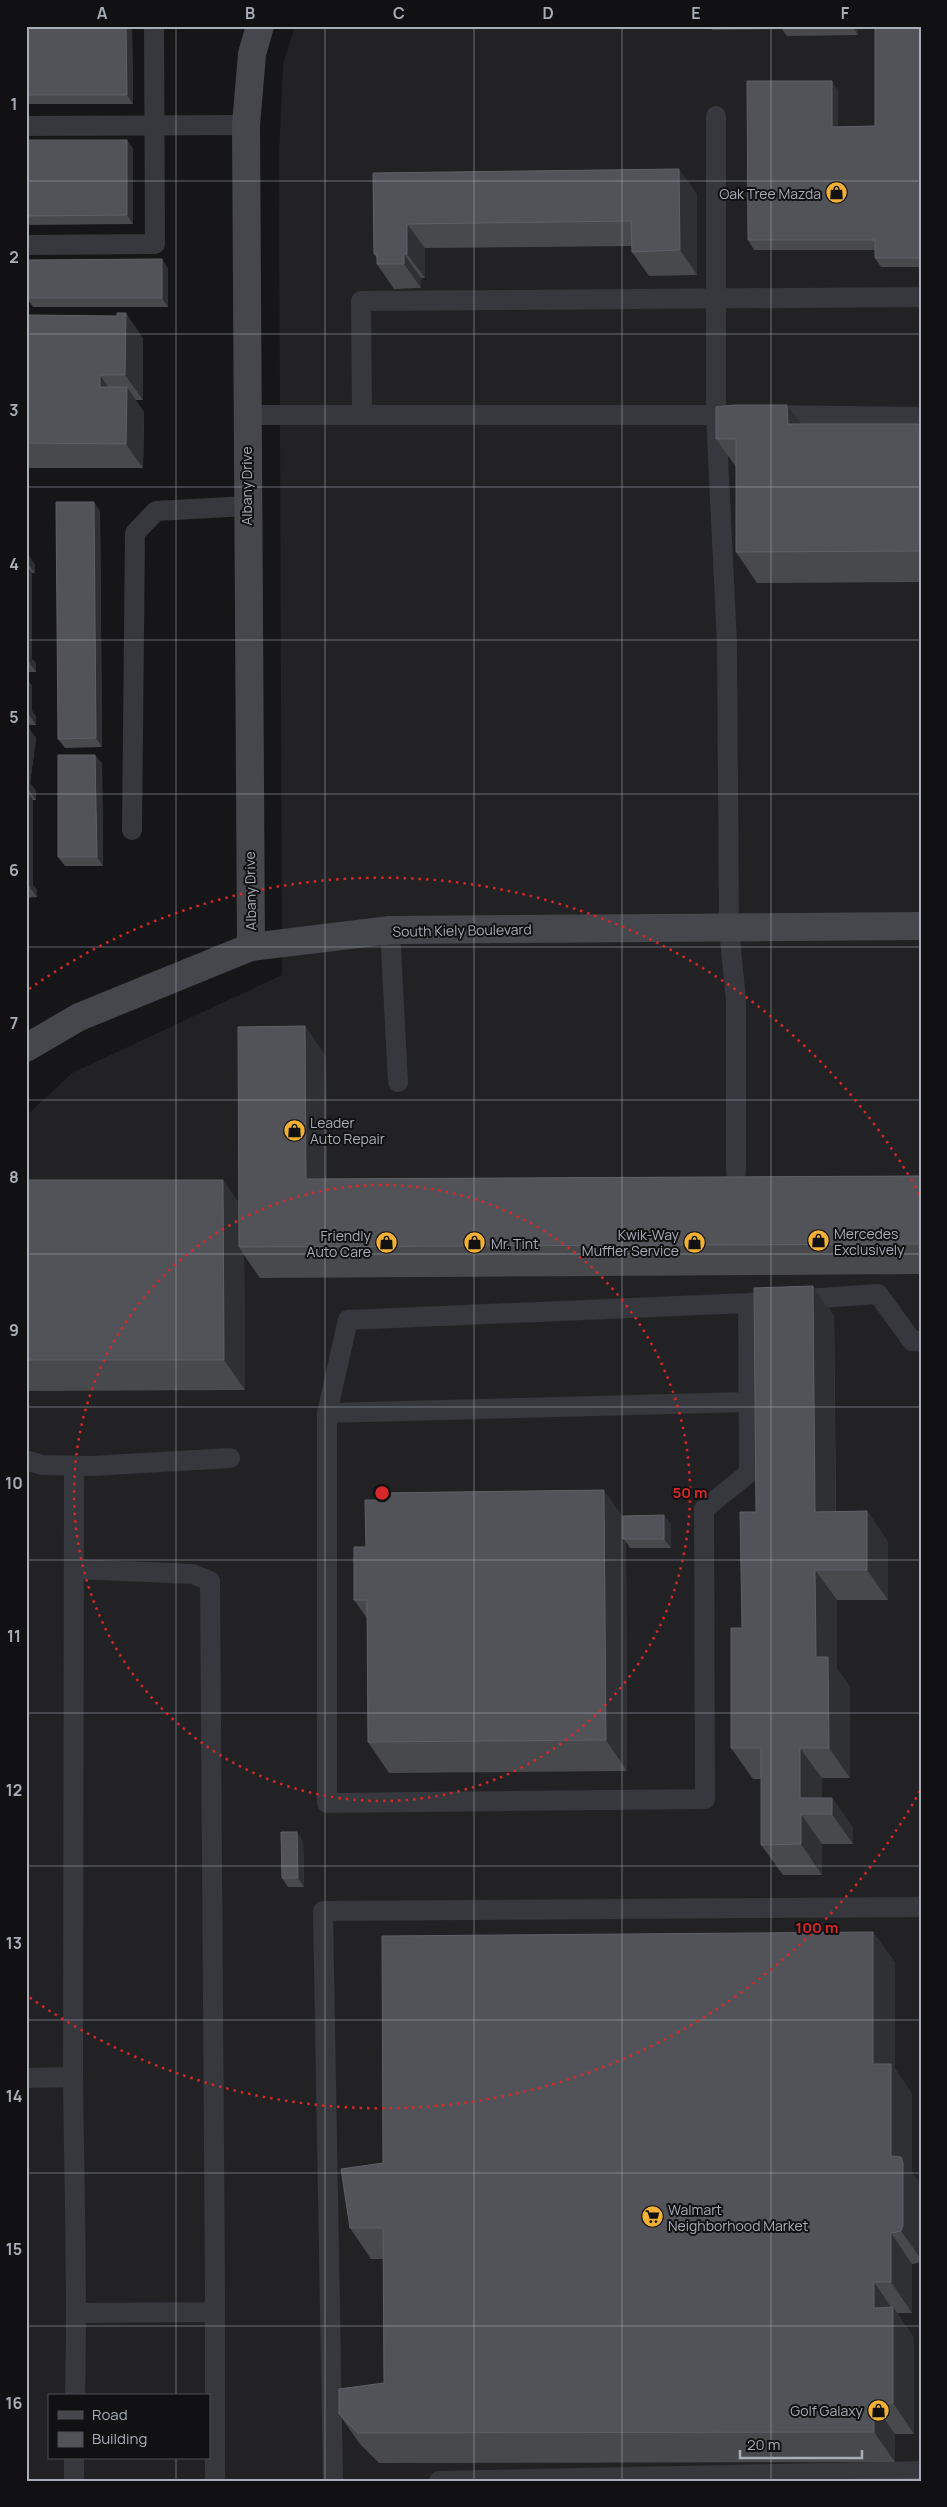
<svg xmlns="http://www.w3.org/2000/svg" width="947" height="2507" viewBox="0 0 947 2507" font-family="Manrope,sans-serif">
<rect width="100%" height="100%" fill="#161618"/>
<!-- built -->
<path fill="#222225" fill-rule="evenodd" d="M295 26H921V2481H26V1116L72 1073 282 975 279 157 283 64ZM49 2396H209V2458H49Z"/>
<g fill="none" stroke-linecap="round" stroke-linejoin="round">
<!-- lane -->
<g stroke="#37383d" stroke-width="20">
<path d="M716 116V415L727 644 729 929 736 1000V1172"/>
<path d="M26 126 246 125"/>
<path d="M26 245 155 244 154 26"/>
<path d="M362 414 361 301 921 297"/>
<path d="M246 415H729"/>
<path d="M768 415 921 417"/>
<path d="M132 830 135 533 156 511 247 506"/>
<path d="M390 930 398 1082"/>
<path d="M748 1303 749 1473 704 1509 705 1799 327 1803V1413L348 1320 748 1303 878 1294 912 1341H921"/>
<path d="M327 1413 748 1402"/>
<path d="M26 1460 42 1465 92 1466 230 1458"/>
<path d="M74 1569 193 1574 210 1581 215 2288V2312L77 2313"/>
<path d="M73 2077C74 2183 78 2290 75 2396"/>
<path d="M26 2078 73 2077 74 1466"/>
<path d="M215 2312V2481"/>
<path d="M74 2481V2458"/>
<path d="M333 2481 323 1911 921 1907"/>
<path d="M439 2481 921 2471"/>
</g>
<!-- secondary -->
<g stroke="#45474d" stroke-width="28">
<path d="M251 947 246 125 252 54 260 26"/>
<path d="M26 1048 79 1017 251 947 390 930 921 926"/>
</g>
</g>
<!-- wall -->
<g fill="#47494d">
<path d="M26 26 132 29 133 104H26Z"/>
<path d="M710 26H858V35L787 36 781 28V29L712 30Z"/>
<path d="M921 26V267H881L875 258V250H754L748 240 838 90V127L875 126Z"/>
<path d="M26 140H127L133 149V224L26 225Z"/>
<path d="M373 173 697 194V275L649 276 632 252V246L425 248V278H421V288L394 289 377 264V258L374 254Z"/>
<path d="M162 259 168 269V307H33L27 298Z"/>
<path d="M26 313 29 315 143 338V400H135L144 412 143 468H26Z"/>
<path d="M801 424H921V582L757 583 736 552V467L716 439Z"/>
<path d="M100 511 102 747 65 748 58 739Z"/>
<path d="M26 552 35 565V573H32V659L36 663V672H29V682L32 686V711L36 717V725H26L36 738 30 783 36 791V800H33V885L37 890V897L26 898Z"/>
<path d="M95 755 102 764 103 866H65L58 857Z"/>
<path d="M305 1026 326 1057 327 1179 921 1176V1274L260 1278 244 1255 245 1390 26 1391V1180L239 1203Z"/>
<path d="M813 1286 834 1316 836 1512 867 1511 888 1542V1600H837V1669L850 1687V1778H822V1798H832L853 1828V1844H822V1875H783L761 1845V1779H753L731 1748 742 1628 756 1512Z"/>
<path d="M623 1517 671 1524V1548H630L626 1542 627 1771 389 1773 368 1742 367 1618 354 1600 366 1547Z"/>
<path d="M303 1841 304 1887H288L282 1878Z"/>
<path d="M873 1932 895 1963V2069L912 2094V2173L921 2185V2262L912 2264V2313H897L914 2338V2434H895V2462L379 2463 360 2444 339 2414 384 2383 383 2259H371L350 2228 383 2163Z"/>
</g>
<!-- shaded-wall -->
<g fill="#2f3033">
<path d="M126 26H130L132 29 133 104 127 95Z"/>
<path d="M852 26H858V35Z"/>
<path d="M920 26H921V128L920 126Z"/>
<path d="M832 81 838 90V136L832 127Z"/>
<path d="M127 140 133 149V224L127 215Z"/>
<path d="M679 169 697 194V275L680 250Z"/>
<path d="M407 224 425 248V278L407 254Z"/>
<path d="M404 254 421 278V288L404 264Z"/>
<path d="M162 259 168 269V307L162 298Z"/>
<path d="M126 313 143 338V400L125 375Z"/>
<path d="M100 375 117 400 100 387Z"/>
<path d="M127 387 144 412 143 468 126 444Z"/>
<path d="M787 405 809 435 788 424Z"/>
<path d="M94 502 100 511 102 747 96 738Z"/>
<path d="M26 552 35 565V573L26 561Z"/>
<path d="M26 565 32 573V659L36 663V672L26 658Z"/>
<path d="M26 668 29 672V682L32 686V711L36 717V725L26 710Z"/>
<path d="M26 724 36 738 30 783 36 791V800L26 786Z"/>
<path d="M95 755 102 764 103 866 97 857Z"/>
<path d="M26 790 33 800V885L37 890V897L26 882Z"/>
<path d="M305 1026 326 1057 327 1209 306 1179Z"/>
<path d="M223 1180 244 1210 239 1247 244 1255 245 1390 224 1360Z"/>
<path d="M813 1286 834 1316 836 1542 815 1512Z"/>
<path d="M604 1490 626 1521 623 1539 626 1542 627 1771 606 1740Z"/>
<path d="M867 1511 888 1542V1600L867 1570Z"/>
<path d="M664 1515 671 1524V1548L664 1539Z"/>
<path d="M815 1570 837 1600V1669L850 1687V1778L829 1748 816 1657Z"/>
<path d="M800 1748 822 1778V1814L800 1798Z"/>
<path d="M832 1798 853 1828V1844L832 1814Z"/>
<path d="M801 1814 822 1844V1875L801 1844Z"/>
<path d="M297 1832 303 1841 304 1887 298 1878Z"/>
<path d="M873 1932 895 1963V2069L912 2094V2173L921 2185V2259L901 2231 891 2156 873 2064Z"/>
<path d="M891 2233 912 2264V2313L891 2282Z"/>
<path d="M874 2282 893 2310V2307L914 2338V2434L893 2403 874 2308Z"/>
<path d="M874 2404 895 2434V2462L874 2432Z"/>
</g>
<!-- building -->
<g fill="#525359" stroke="#5f6168">
<path d="M26 26H126L127 95H26Z"/>
<path d="M875 26H920V126H921V258H875V240H748L747 81H832V127L875 126Z"/>
<path d="M26 140H127V215L26 216Z"/>
<path d="M679 169 680 250 632 252 631 221 407 224V254H404V264H377V254H374L373 173Z"/>
<path d="M162 259V298H27L26 260Z"/>
<path d="M26 313H27V315L117 316V313H126L125 375H100V387H127L126 444 26 443Z"/>
<path d="M734 405H787L788 424H921V551L736 552V439H716V407Z"/>
<path d="M56 502H94L96 738 58 739Z"/>
<path d="M58 755H95L97 857H58Z"/>
<path d="M305 1026 306 1179 921 1176V1244L239 1247 238 1027Z"/>
<path d="M26 1180H223L224 1360H26Z"/>
<path d="M813 1286 815 1512 867 1511V1570H815L816 1657H828L829 1748H800V1798H832V1814H801V1844L761 1845V1748H731V1628H742L740 1512H756L754 1288Z"/>
<path d="M604 1490 606 1740 368 1742 367 1600H354V1547H366L365 1500H380V1493Z"/>
<path d="M664 1515V1539H623V1516Z"/>
<path d="M281 1832H297L298 1878H282Z"/>
<path d="M873 1932V2064H891V2156L901 2157 903 2163V2226L901 2231 891 2233V2282H874V2308L893 2307V2403L874 2404V2432L358 2433 339 2414V2389L384 2383 383 2228H350L341 2169 383 2163 382 1936Z"/>
<path d="M921 2479V2481H773V2480Z"/>
</g>
<!-- grid -->
<path fill="none" stroke="#a8adb8" stroke-width="1" stroke-opacity="0.55" d="M176 26V2396M325 26V2481M474 26V2481M622 26V2481M771 26V2481M26 181H921M26 334H921M26 487H921M26 640H921M26 794H921M26 947H921M26 1100H921M26 1254H921M26 1407H921M26 1560H921M26 1713H921M26 1866H921M26 2020H921M26 2173H921M26 2326H921M176 2458V2481"/>
<!-- distance rings -->
<g fill="none" stroke="#d62828" stroke-width="2.5" stroke-dasharray="2.5 5">
<circle cx="382" cy="1493" r="308"/>
<path d="M920 1791A615 615 0 0 1 29 1997M29 989A615 615 0 0 1 920 1195"/>
</g>
<!-- icons -->
<defs>
<symbol id="shop-disc" viewBox="-11 -11 22 22"><circle r="9.5" fill="#f2b134" stroke="#111113"/><path d="M-5-2.5h2.3a2.7 3.5 0 0 1 5.4 0H5L5.5 6h-11ZM-1.5-2.5h3a1.5 2.3 0 0 0-3 0Z" fill="#111"/></symbol>
<symbol id="supermarket-disc" viewBox="-11 -11 22 22"><circle r="9.5" fill="#f2b134" stroke="#111113"/><path d="M-6-5.5h2.5l.6 2H6L4.5 2H-2.5L-4.4-4H-6ZM-1.5 3.2a1.3 1.3 0 1 0 .1 0ZM3 3.2a1.3 1.3 0 1 0 .1 0Z" fill="#111"/></symbol>
</defs>
<g fill-rule="evenodd">
<use href="#shop-disc" x="824" y="180" width="25" height="25"/>
<use href="#shop-disc" x="282" y="1118" width="25" height="25"/>
<use href="#shop-disc" x="806" y="1228" width="25" height="25"/>
<use href="#shop-disc" x="682" y="1230" width="25" height="25"/>
<use href="#shop-disc" x="374" y="1230" width="25" height="25"/>
<use href="#shop-disc" x="462" y="1230" width="25" height="25"/>
<use href="#supermarket-disc" x="640" y="2204" width="25" height="25"/>
<use href="#shop-disc" x="866" y="2398" width="25" height="25"/>
</g>
<g text-anchor="middle" dominant-baseline="central" stroke-width="4" stroke-linejoin="round" paint-order="stroke">
<!-- poi labels -->
<g font-size="14" fill="#a8adb8" stroke="#111113" text-anchor="end">
<text x="821" y="193">Oak Tree Mazda</text>
<text x="310" y="1122" text-anchor="start">Leader<tspan x="310" dy="16">Auto Repair</tspan></text>
<text x="834" y="1233" text-anchor="start">Mercedes<tspan x="834" dy="16">Exclusively</tspan></text>
<text x="679" y="1234">Kwik-Way<tspan x="679" dy="16">Muffler Service</tspan></text>
<text x="371" y="1235">Friendly<tspan x="371" dy="16">Auto Care</tspan></text>
<text x="491" y="1243" text-anchor="start">Mr. Tint</text>
<text x="668" y="2209" text-anchor="start">Walmart<tspan x="668" dy="16">Neighborhood Market</tspan></text>
<text x="863" y="2410">Golf Galaxy</text>
</g>
<!-- street labels -->
<g font-size="14" fill="#a8adb8" stroke="#111113">
<text transform="translate(246 486) rotate(-90)">Albany Drive</text>
<text transform="translate(250 891) rotate(-91)">Albany Drive</text>
<text transform="translate(462 930) rotate(-1)">South Kiely Boulevard</text>
</g>
</g>
<circle cx="382" cy="1493" r="8" fill="#d62828" stroke="#111113" stroke-width="2.5"/>
<g font-size="15" text-anchor="middle" font-weight="bold" fill="#d62828" stroke="#111113" stroke-width="4" stroke-linejoin="round" paint-order="stroke">
<text x="690" y="1498">50 m</text>
<text x="817" y="1933">100 m</text>
</g>
<!-- border -->
<rect width="947" height="2507" fill="none" stroke="#111113" stroke-width="55"/>
<!-- legend -->
<rect x="48" y="2394" width="162" height="65" fill="#111113" stroke="#4d4f55"/>
<rect x="58" y="2411" width="25" height="8" fill="#45474d" stroke="#4d4f55"/>
<text x="92" y="2420" font-size="15" fill="#a8adb8">Road</text>
<rect x="58" y="2432" width="25" height="15" fill="#525359" stroke="#4d4f55"/>
<text x="92" y="2444" font-size="15" fill="#a8adb8">Building</text>
<!-- scale -->
<path d="M740 2450v8h122v-8" fill="none" stroke="#a8adb8" stroke-width="2.5"/>
<text x="747" y="2450" font-size="15" fill="#a8adb8" stroke="#111113" stroke-width="4" paint-order="stroke">20 m</text>
<rect x="28" y="28" width="892" height="2452" fill="none" stroke="#a8adb8" stroke-width="2"/>
<g font-size="16" text-anchor="middle" font-weight="bold" fill="#a8adb8">
<text x="102" y="19">A</text>
<text x="250" y="19">B</text>
<text x="399" y="19">C</text>
<text x="548" y="19">D</text>
<text x="696" y="19">E</text>
<text x="845" y="19">F</text>
<text x="14" y="110">1</text>
<text x="14" y="263">2</text>
<text x="14" y="416">3</text>
<text x="14" y="570">4</text>
<text x="14" y="723">5</text>
<text x="14" y="876">6</text>
<text x="14" y="1029">7</text>
<text x="14" y="1183">8</text>
<text x="14" y="1336">9</text>
<text x="14" y="1489">10</text>
<text x="14" y="1642">11</text>
<text x="14" y="1796">12</text>
<text x="14" y="1949">13</text>
<text x="14" y="2102">14</text>
<text x="14" y="2255">15</text>
<text x="14" y="2409">16</text>
</g>
</svg>
